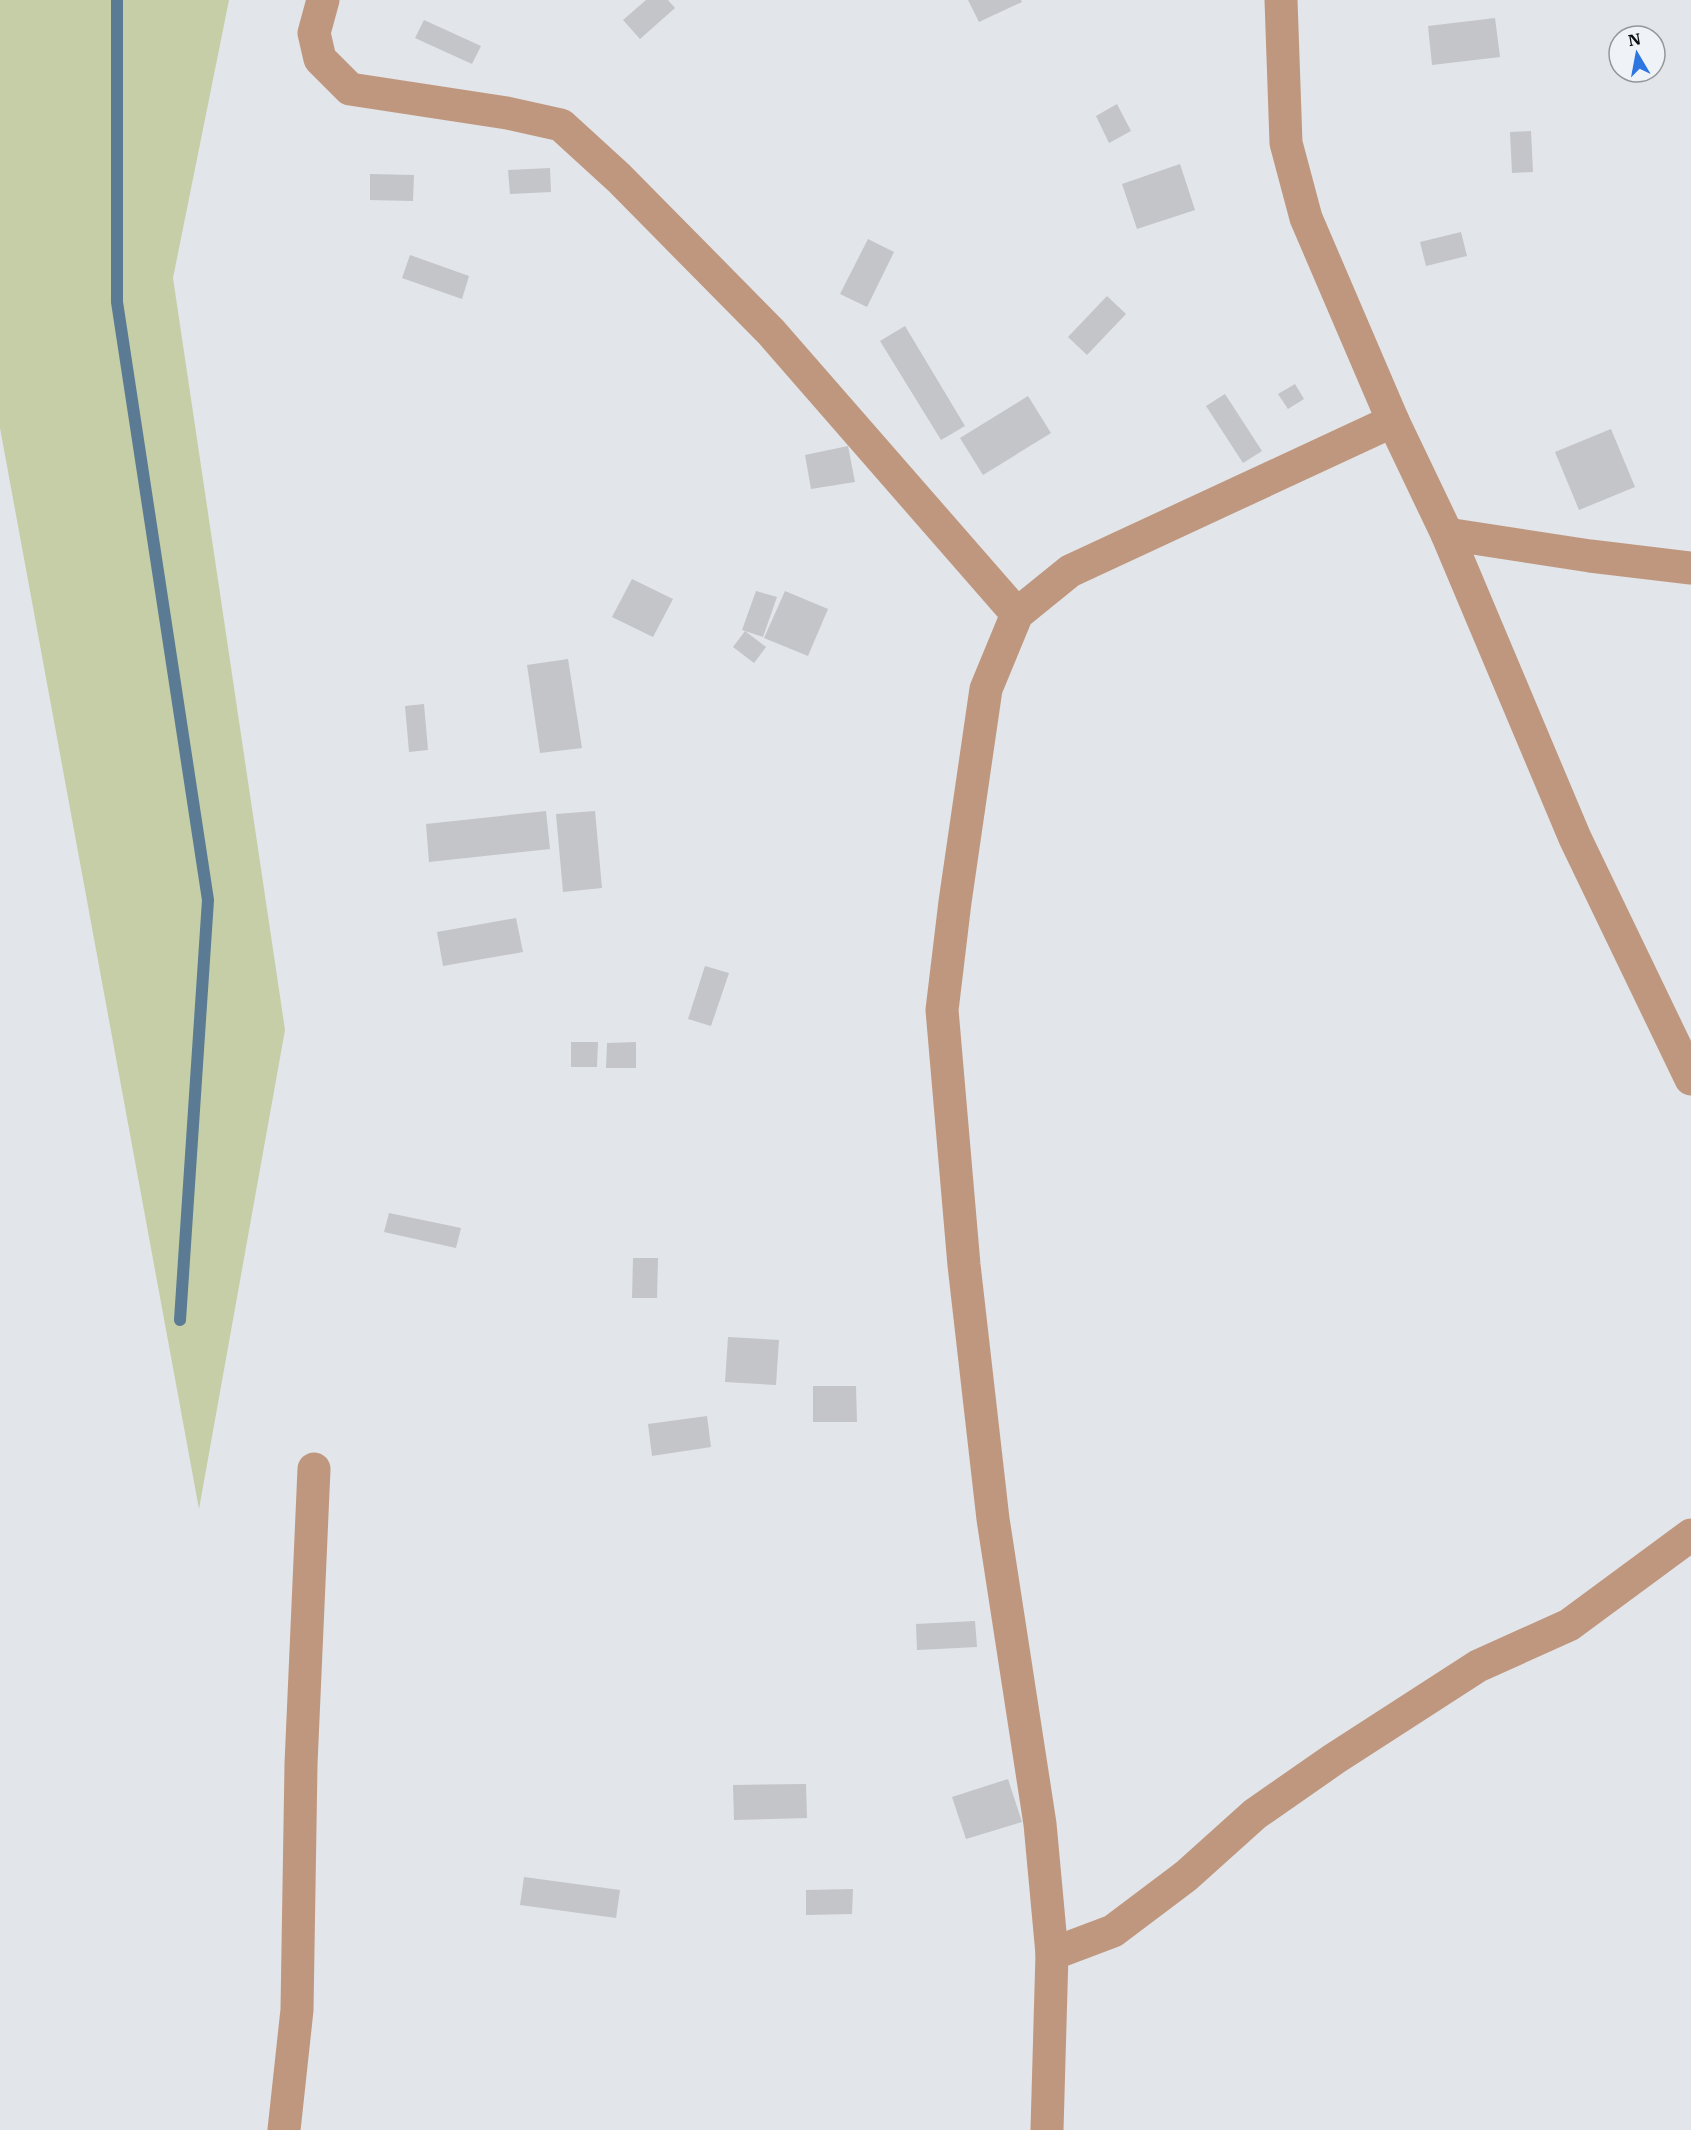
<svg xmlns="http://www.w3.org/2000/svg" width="1691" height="2130" viewBox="0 0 1691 2130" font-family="'IBM Plex Serif',serif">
<rect width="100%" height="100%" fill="#e2e5e9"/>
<!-- green -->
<path fill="#c6cea7" d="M0 0H229L173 278 285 1030 199 1509 0 428Z"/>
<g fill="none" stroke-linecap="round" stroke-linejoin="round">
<!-- stream -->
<path stroke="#5a7b93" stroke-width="12" d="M117 0V302L208 900 180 1320"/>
</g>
<!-- building -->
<g fill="#c3c5c9">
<path d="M646 0H668L675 8 640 39 623 20Z"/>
<path d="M968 0H1021L1022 2 979 22Z"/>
<path d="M1495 18 1500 57 1432 65 1428 26Z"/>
<path d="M424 20 481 46 472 64 415 38Z"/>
<path d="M1117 104 1131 131 1109 143 1096 116Z"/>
<path d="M1531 131 1533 172 1512 173 1510 132Z"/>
<path d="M1180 164 1195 210 1137 229 1122 184Z"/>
<path d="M550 168 551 192 510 194 508 170Z"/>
<path d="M370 174 414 175 413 201 370 200Z"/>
<path d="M1461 232 1467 256 1426 266 1420 242Z"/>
<path d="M868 239 894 252 867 307 840 294Z"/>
<path d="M410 255 469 276 462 299 402 278Z"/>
<path d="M1107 296 1126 314 1087 355 1068 337Z"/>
<path d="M905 326 965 426 941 440 880 341Z"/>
<path d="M1295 384 1304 399 1288 409 1278 394Z"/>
<path d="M1225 394 1262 451 1243 463 1206 406Z"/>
<path d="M1028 396 1051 433 983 475 960 438Z"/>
<path d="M1611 429 1635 487 1579 510 1555 452Z"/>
<path d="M848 446 855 482 811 489 805 455Z"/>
<path d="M632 579 673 599 653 637 612 617Z"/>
<path d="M756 591 777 597 763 637 742 630Z"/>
<path d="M785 591 828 609 808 656 764 638Z"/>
<path d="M745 631 766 647 754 663 733 647Z"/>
<path d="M568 659 582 748 540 753 527 665Z"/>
<path d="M424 704 428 750 409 752 405 706Z"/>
<path d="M546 811 550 849 429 862 426 824Z"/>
<path d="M595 811 602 888 563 892 556 814Z"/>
<path d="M516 918 523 952 443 966 437 932Z"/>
<path d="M705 966 729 973 711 1026 688 1019Z"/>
<path d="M571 1042H598L597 1067H571Z"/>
<path d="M636 1042V1068H606L607 1043Z"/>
<path d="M389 1213 461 1228 456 1248 384 1232Z"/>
<path d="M633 1258H658L657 1298H632Z"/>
<path d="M728 1337 779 1340 776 1385 725 1382Z"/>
<path d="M813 1386H856L857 1422H813Z"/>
<path d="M707 1416 711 1447 652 1456 648 1424Z"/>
<path d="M975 1621 977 1647 917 1650 916 1624Z"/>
<path d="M1008 1779 1022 1822 966 1839 952 1797Z"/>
<path d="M806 1784 807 1818 734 1820 733 1785Z"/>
<path d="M524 1877 620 1890 616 1918 520 1905Z"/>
<path d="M853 1889 852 1914 806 1915V1890Z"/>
</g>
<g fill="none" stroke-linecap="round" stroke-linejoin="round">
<!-- minor -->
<g stroke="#bf977f" stroke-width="33">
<path d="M323 0 314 33 320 59 350 89 507 113 561 125 619 178 771 332 1017 614"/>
<path d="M1281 0 1286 143 1306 218 1393 421 1447 534 1575 838 1691 1079"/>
<path d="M1447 534 1590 556 1691 568"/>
<path d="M1052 1954 1113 1931 1186 1876 1255 1814 1334 1759 1478 1666 1569 1625 1691 1535"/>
<path d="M284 2130 297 2010 301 1764 314 1469"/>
<path d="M1047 2130 1052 1954 1040 1824 993 1519 964 1265 942 1010 955 902 986 689 1017 614 1070 571 1393 421"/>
</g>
</g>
<!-- north arrow -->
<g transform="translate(1637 54) rotate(350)"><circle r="28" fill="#eff2f6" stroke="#949699" stroke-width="1.5"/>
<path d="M0-4.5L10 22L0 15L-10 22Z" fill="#2d75e1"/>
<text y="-9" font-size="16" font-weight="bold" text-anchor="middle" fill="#0c0d0e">N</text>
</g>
</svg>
